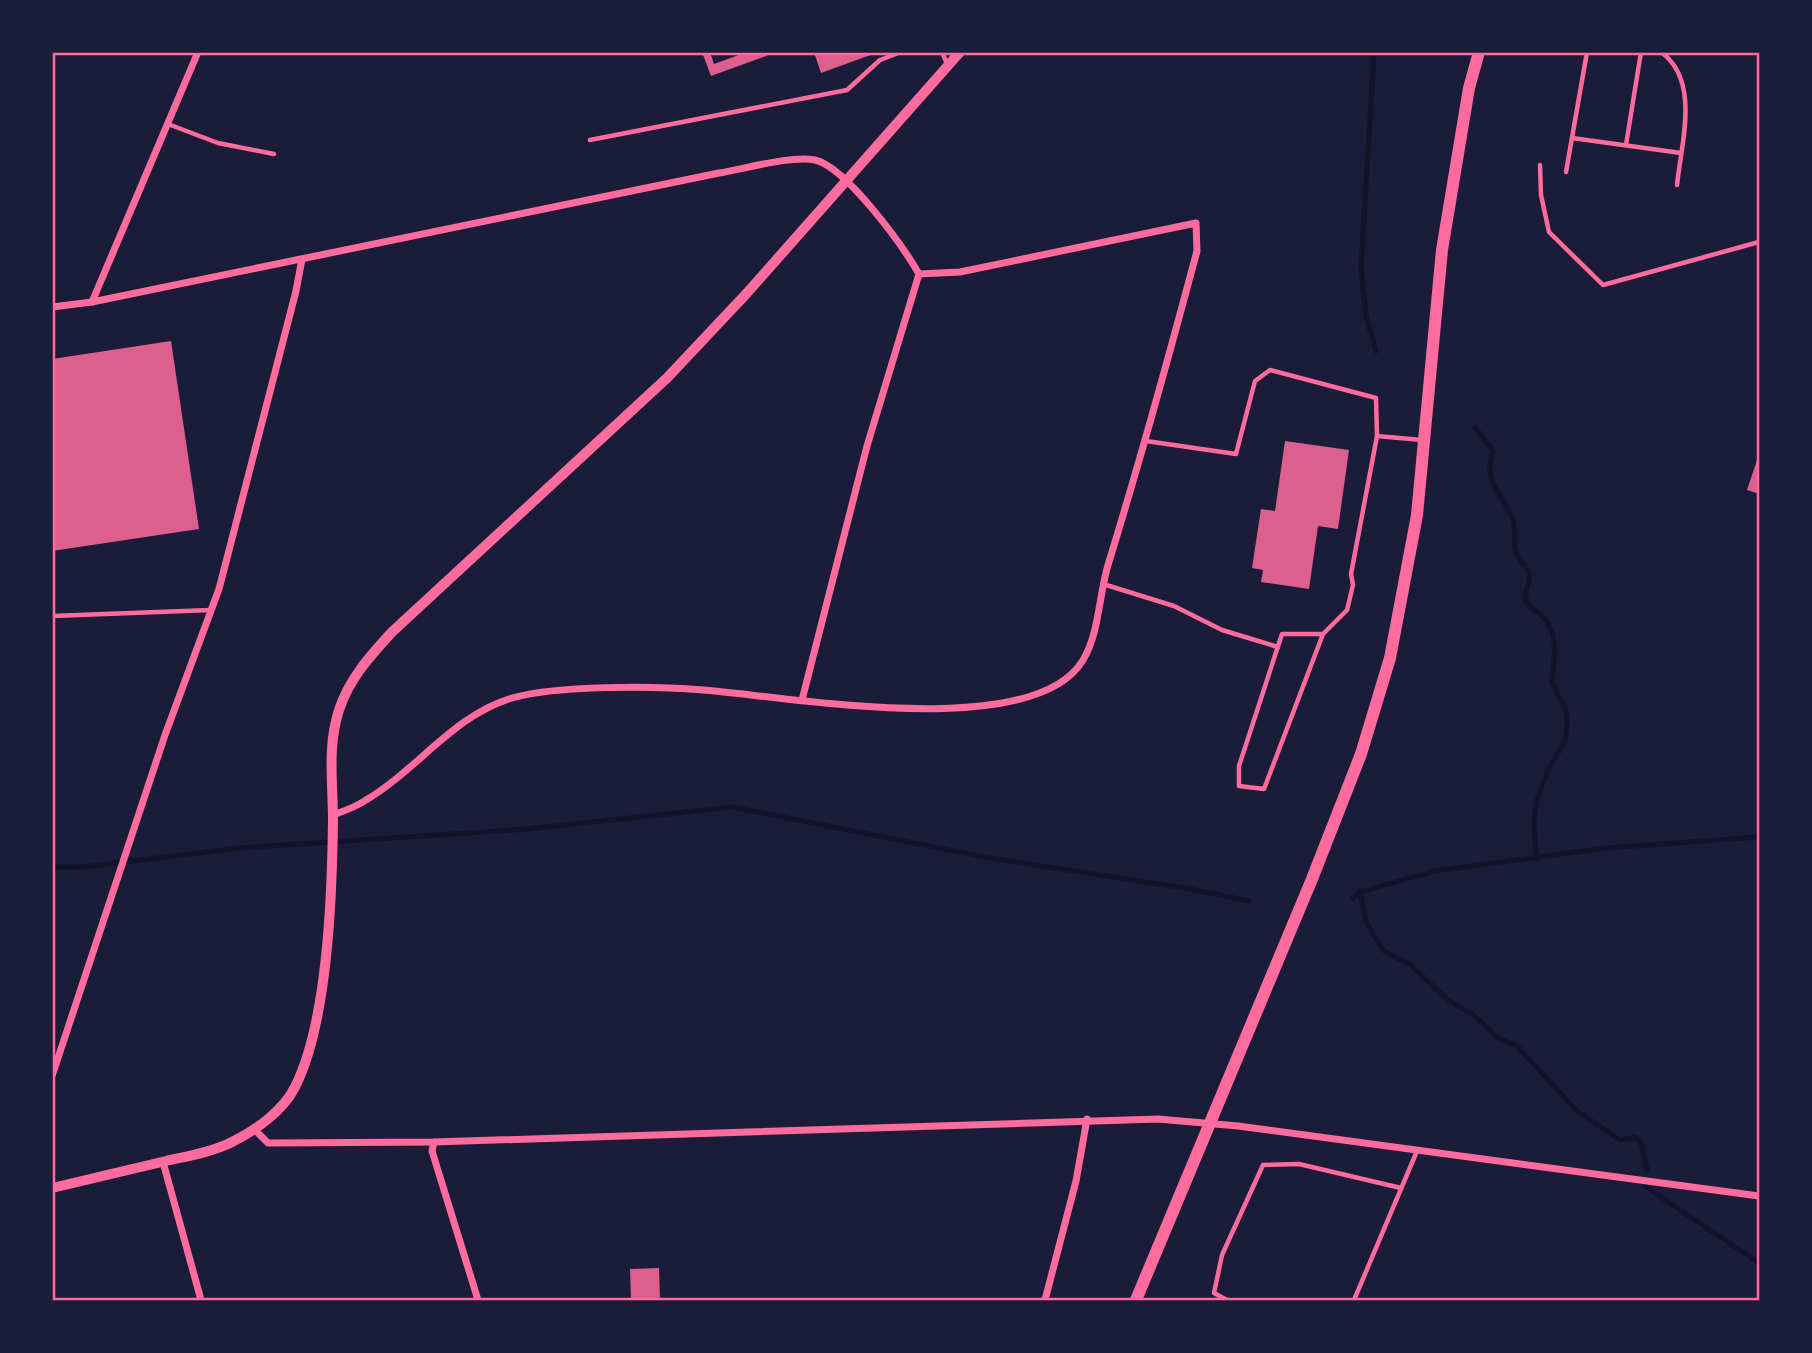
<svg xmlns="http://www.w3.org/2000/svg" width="1812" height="1353" viewBox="0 0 1812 1353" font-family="Merriweather,serif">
<rect width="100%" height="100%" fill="#1b1b3a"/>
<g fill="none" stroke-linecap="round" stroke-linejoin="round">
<!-- stream -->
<g stroke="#12122b" stroke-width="5">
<path d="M1374 52 1361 269 1366 316 1376 351"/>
<path d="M1475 427 1493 451C1483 484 1499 489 1511 515 1517 526 1513 540 1516 552 1518 560 1525 564 1528 570 1533 580 1523 591 1526 601 1530 611 1539 611 1545 619 1559 637 1554 661 1552 681 1555 697 1569 703 1567 726 1566 747 1559 749 1551 765 1532 802 1532 820 1537 859"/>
<path d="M52 867H84L239 848 528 829 732 807 984 857 1185 888 1249 901"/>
<path d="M1360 892 1367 924 1384 951 1411 965 1449 1001 1475 1016 1498 1038 1517 1046 1577 1111 1620 1140 1635 1137 1641 1142 1647 1169"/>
<path d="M1353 898 1360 892 1434 871 1606 848 1759 837"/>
<path d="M1646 1187 1759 1263"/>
</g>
</g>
<!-- building -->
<g fill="#dd5f8e">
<path d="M702 52H710L714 64 747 52 774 53 711 76Z"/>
<path d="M814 52H876V53L821 73Z"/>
<path d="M171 341 199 529 52 551V359Z"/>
<path d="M1285 441 1349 450 1338 529 1318 526 1309 589 1261 582 1263 570 1252 568 1261 509 1275 511Z"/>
<path d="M1759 454V494L1747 490Z"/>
<path d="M659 1268 660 1300H631L630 1269Z"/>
</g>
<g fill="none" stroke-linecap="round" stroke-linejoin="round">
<!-- service -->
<g stroke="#ff6b9d" stroke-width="4.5">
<path d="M942 52 947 64"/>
<path d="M1661 52C1701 81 1681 144 1677 185"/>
<path d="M168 124 218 143 274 154"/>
<path d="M1572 138 1681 153"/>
<path d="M590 140 847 90 880 60 901 52"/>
<path d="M1626 145 1641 52"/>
<path d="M1540 165 1541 195 1549 232 1603 285 1759 242"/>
<path d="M1566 172 1587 52"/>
<path d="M1377 436 1422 440"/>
<path d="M1146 441 1236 454 1255 381 1270 370 1376 398 1377 436 1351 574 1353 585 1347 610 1323 634 1264 789 1239 786V766L1282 634H1323"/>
<path d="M1103 584 1174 606 1222 630 1278 647"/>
<path d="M52 616 211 610"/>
<path d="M1227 1300 1214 1293 1222 1255 1263 1165 1299 1164 1401 1188"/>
<path d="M1354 1300 1417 1151"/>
</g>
<!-- minor -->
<g stroke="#ff6b9d" stroke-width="7">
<path d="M92 302 198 52"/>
<path d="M52 307 92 302 719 173C745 169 791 155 815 160 846 167 903 246 919 274L960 272 1196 223 1197 251C1169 356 1140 461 1108 565 1099 595 1099 634 1083 660 1034 743 785 696 703 690 654 686 558 685 512 698 454 715 417 770 366 800 356 807 344 811 333 815"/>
<path d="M802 700 867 446 919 274"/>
<path d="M52 1076 165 735 219 589 296 291 302 259"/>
<path d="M254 1129 268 1143 434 1142 1158 1119 1238 1126 1759 1196"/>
<path d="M434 1142 432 1151 478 1300"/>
<path d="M163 1162 201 1300"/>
<path d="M1045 1300 1076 1181 1087 1119"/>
</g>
<!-- tertiary -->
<path stroke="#ff6b9d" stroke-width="10" d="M52 1188C90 1179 128 1170 166 1161 188 1156 212 1152 232 1142 256 1130 283 1111 295 1087 328 1022 332 894 333 821 333 783 327 747 339 710 349 679 370 656 392 632L667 378 747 293 960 52"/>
<!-- secondary -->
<path stroke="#ff6b9d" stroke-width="12" d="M1136 1300 1312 879 1361 754 1390 658 1417 515 1442 250 1469 88 1479 52"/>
</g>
<!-- border -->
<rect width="1812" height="1353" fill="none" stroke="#1b1b3a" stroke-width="108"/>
<rect x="54" y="54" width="1704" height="1245" fill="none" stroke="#ff6b9d" stroke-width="2.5"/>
</svg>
